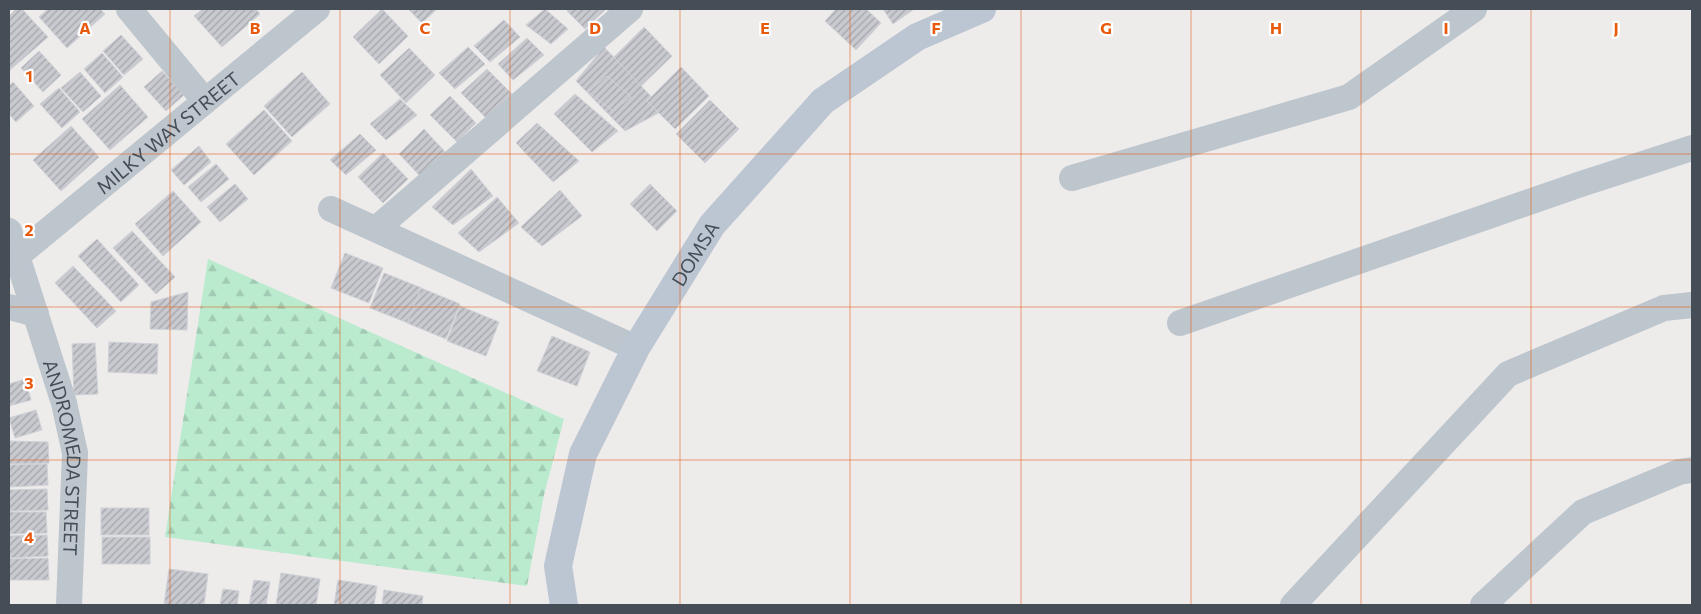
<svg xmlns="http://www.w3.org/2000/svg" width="1701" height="614" viewBox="0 0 1701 614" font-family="Commissioner,sans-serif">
<defs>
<pattern id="forest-firs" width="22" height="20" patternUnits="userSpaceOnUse" patternTransform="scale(1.25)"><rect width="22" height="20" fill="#baebcf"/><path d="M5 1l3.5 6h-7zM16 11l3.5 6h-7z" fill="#a1cbb4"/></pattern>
<pattern id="building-hatch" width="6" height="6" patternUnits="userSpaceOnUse" patternTransform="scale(1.25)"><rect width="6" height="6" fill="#c8cad0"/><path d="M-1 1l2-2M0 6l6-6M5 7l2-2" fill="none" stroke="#a4a6ac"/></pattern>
</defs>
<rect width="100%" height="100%" fill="#eeebeb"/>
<!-- forest -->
<path fill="url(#forest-firs)" d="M208 259 564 419 544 495 527 586 165 537Z"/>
<!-- building -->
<g fill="url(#building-hatch)" stroke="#cfd1d7">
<path d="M16 9H22L48 37 9 71V16Z"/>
<path d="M48 9H100L105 14 67 48 39 17Z"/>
<path d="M203 9H256L260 14 222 47 194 16Z"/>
<path d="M382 9 408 36 379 64 353 37Z"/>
<path d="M408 9H437L422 23Z"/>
<path d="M545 9 568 29 551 44 526 25Z"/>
<path d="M570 9H606L585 29 567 11Z"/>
<path d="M836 9H866L881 23 856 50 825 21Z"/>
<path d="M883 9H914L893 24Z"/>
<path d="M504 20 520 37 490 62 474 46Z"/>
<path d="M644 27 672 56 638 89 610 61Z"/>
<path d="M121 35 143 59 124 75 103 51Z"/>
<path d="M527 38 544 55 513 80 498 64Z"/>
<path d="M468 47 485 64 455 89 439 73Z"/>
<path d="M604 47 664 110 625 131 576 81Z"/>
<path d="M409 48 435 75 406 103 380 75Z"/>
<path d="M39 51 61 75 43 92 21 68Z"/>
<path d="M102 53 123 77 105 93 84 69Z"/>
<path d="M681 67 709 96 675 129 647 101Z"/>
<path d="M487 69 512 94 486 118 461 93Z"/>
<path d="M162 71 184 95 166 111 144 87Z"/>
<path d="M80 72 101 96 83 112 61 88Z"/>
<path d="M302 72 330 104 292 137 264 106Z"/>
<path d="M607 76 631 97 613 111 588 92Z"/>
<path d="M13 82 34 106 16 122 9 114V86Z"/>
<path d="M120 85 148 117 110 150 82 119Z"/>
<path d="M59 88 80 112 62 128 40 104Z"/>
<path d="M575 94 618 131 592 152 554 114Z"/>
<path d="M450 96 476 123 457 142 430 115Z"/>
<path d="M400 99 417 115 386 140 370 124Z"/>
<path d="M710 100 739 129 705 163 676 134Z"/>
<path d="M264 110 292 141 254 175 226 144Z"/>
<path d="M537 123 579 161 553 182 516 143Z"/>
<path d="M71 126 99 157 61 191 33 160Z"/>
<path d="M424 129 448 155 423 179 399 154Z"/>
<path d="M360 134 376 150 346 175 330 160Z"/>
<path d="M199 146 211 162 184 185 171 170Z"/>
<path d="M383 153 408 179 383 203 358 177Z"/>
<path d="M216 164 229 179 201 202 188 187Z"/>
<path d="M471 169 493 196 453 225 432 207Z"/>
<path d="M235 184 248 199 220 222 207 207Z"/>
<path d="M650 184 677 211 657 231 630 204Z"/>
<path d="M560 190 582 216 542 246 521 227Z"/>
<path d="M173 191 201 222 163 256 135 224Z"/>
<path d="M497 197 519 223 479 252 458 233Z"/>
<path d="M132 231 175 277 156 294 113 248Z"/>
<path d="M97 239 139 285 121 302 78 256Z"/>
<path d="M345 253 383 268 369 303 331 288Z"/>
<path d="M73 266 116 311 97 328 55 283Z"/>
<path d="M384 273 422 288 408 323 370 308Z"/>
<path d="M421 288 460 304 446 339 407 323Z"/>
<path d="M188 292 187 330 150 329 151 302Z"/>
<path d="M460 306 499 322 486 356 447 341Z"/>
<path d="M552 336 590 352 577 386 537 371Z"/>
<path d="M109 342 158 344 157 374 108 372Z"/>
<path d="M95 343 98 394 74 395 72 344Z"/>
<path d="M25 379 31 400 9 406V384Z"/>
<path d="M36 410 42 430 15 438 9 418Z"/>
<path d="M9 441 48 442 49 463 9 464Z"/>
<path d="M47 464 48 485 9 487V465Z"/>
<path d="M47 489 48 510 9 511V490Z"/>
<rect x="101" y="508" width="48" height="27"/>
<path d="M9 512H46L47 533 9 534Z"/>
<path d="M47 535 48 556 9 558V536Z"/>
<rect x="102" y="537" width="48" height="27"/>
<path d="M48 558 49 580H9V559Z"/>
<path d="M169 569 208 574 204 605H164Z"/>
<path d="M281 573 320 579 316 605H276Z"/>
<path d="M254 580 270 582 266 605H249Z"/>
<path d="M338 580 377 586 374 605H334Z"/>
<path d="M223 589 239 591 237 605H220Z"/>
<path d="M384 590 423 596 422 605H382Z"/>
</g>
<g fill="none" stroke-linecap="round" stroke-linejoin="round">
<!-- minor -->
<g stroke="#bdc5cd" stroke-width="26">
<path d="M129 9 205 101"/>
<path d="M1072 178 1349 97 1474 9"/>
<path d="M331 209 636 348"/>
<path d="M376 229 630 9"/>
<path id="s1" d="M9 231 64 403 75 453 69 605"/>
<path id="s2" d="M17 256 317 9"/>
<path d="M9 307 36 314"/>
<path d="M1180 323 1581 184 1692 148"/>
<path d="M1293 605 1508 374 1664 308 1692 305"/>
<path d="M1483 605 1583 512 1679 472 1692 470"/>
</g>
<!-- secondary -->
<path stroke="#bcc6d2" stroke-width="28" id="s3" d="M564 605 558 566 583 454 636 348 712 225 823 101 917 37 982 9"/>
</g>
<!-- grid -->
<path fill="none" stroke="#e8590c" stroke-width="1" stroke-opacity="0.55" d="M170 9V605M340 9V605M510 9V605M680 9V605M850 9V605M1021 9V605M1191 9V605M1361 9V605M1531 9V605M9 154H1692M9 307H1692M9 460H1692"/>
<g text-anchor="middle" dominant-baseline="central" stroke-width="4.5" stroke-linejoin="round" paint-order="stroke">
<!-- street labels -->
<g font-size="19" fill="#454e57" stroke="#fff">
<text stroke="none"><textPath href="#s2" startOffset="195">MILKY WAY STREET</textPath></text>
<text stroke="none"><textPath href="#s3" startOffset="384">DOMSA</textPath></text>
<text stroke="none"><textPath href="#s1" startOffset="235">ANDROMEDA STREET</textPath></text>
</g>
</g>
<g font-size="16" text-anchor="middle" font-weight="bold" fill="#e8590c" stroke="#fff" stroke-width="4.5" stroke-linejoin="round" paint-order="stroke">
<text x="85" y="34">A</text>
<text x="255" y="34">B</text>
<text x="425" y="34">C</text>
<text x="595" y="34">D</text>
<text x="765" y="34">E</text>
<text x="936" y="34">F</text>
<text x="1106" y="34">G</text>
<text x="1276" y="34">H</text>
<text x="1446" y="34">I</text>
<text x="1616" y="34">J</text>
<text x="29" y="82">1</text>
<text x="29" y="236">2</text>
<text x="29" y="389">3</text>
<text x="29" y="543">4</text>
</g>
<!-- border -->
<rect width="1701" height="614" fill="none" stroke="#454e57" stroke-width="20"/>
</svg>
